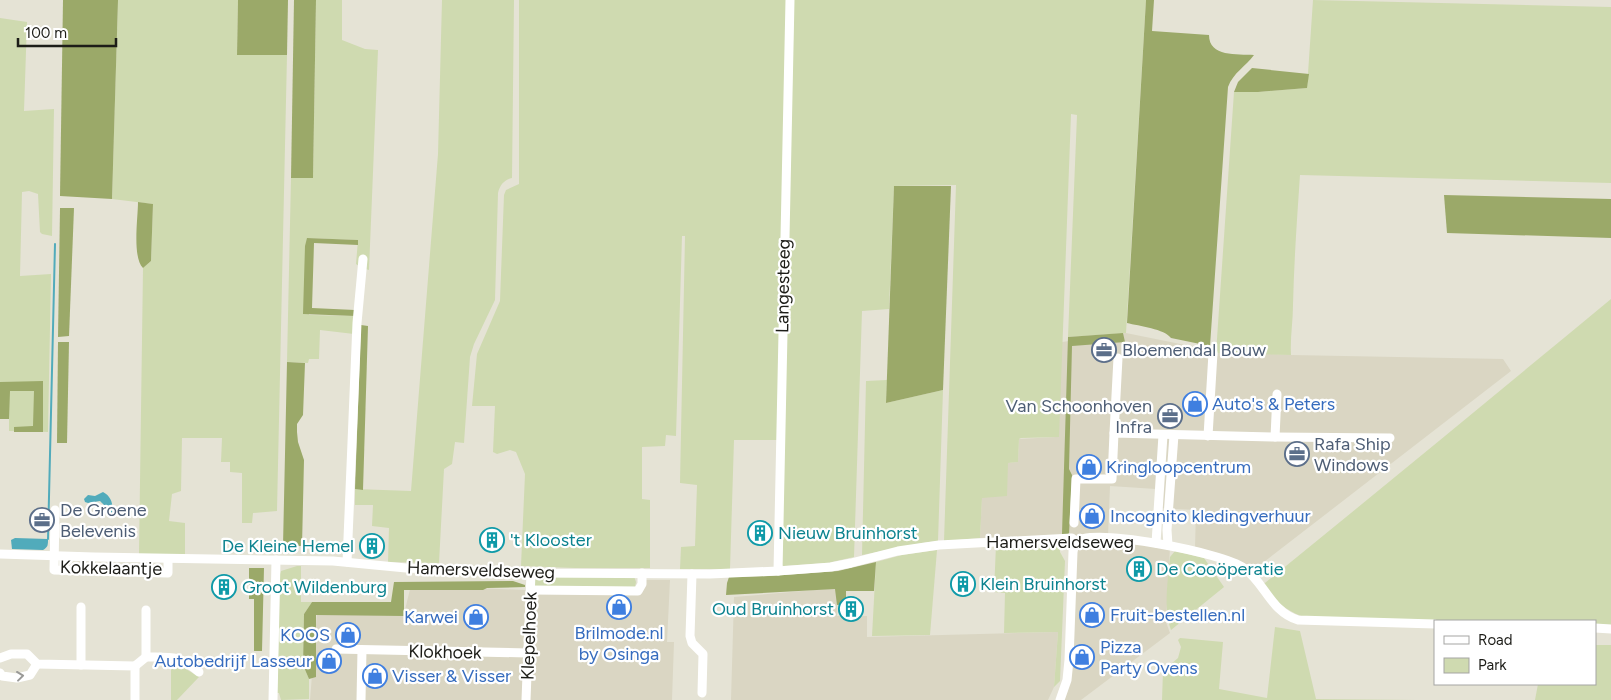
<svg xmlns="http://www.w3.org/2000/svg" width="1611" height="700" viewBox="0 0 1611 700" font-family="Figtree,sans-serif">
<rect width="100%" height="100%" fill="#e5e3d5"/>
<!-- built -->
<g fill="#dad6c3">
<path d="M1126 333 1215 351 1291 355 1503 359 1511 371 1251 572 1195 548 1196 510 1155 508 1156 489 1110 486 1108 536 1170 547 1166 622 1170 633 1081 700H1063L1069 684 1078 535 980 538 982 497 1008 463 1018 462 1019 439 1056 437 1062 342Z"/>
<path d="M646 580H670L667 642H674L672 700H310L317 613 405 610 411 585 636 595Z"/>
<path d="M837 588V616H867V637L1058 632 1054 687 1048 700H731L734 597Z"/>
</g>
<!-- green -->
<g fill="#cfdab0">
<path d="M118 0H238L237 54 287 55 277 511 253 513 252 523H242V473L230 472V462H221L222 438H182L181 491 172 494 169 521 185 523V555L139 554 143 268 151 261 153 204 112 199Z"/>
<path d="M316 0H342V40L365 49 378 50 369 270 362 268 356 264 358 240 307 238 309 315 355 316 354 334 320 330 319 359H309L308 363 287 362 291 178H313Z"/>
<path d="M442 0H514L512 178C504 180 500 185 498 193L495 300 474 344 470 357 464 443 455 442 452 464 444 469 439 563 388 562 389 528 372 526 373 505H355V489L411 491 438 154Z"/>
<path d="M519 0H787L777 440H734L730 569H680L681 547 695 546 697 485 680 483 685 236H682L676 436 666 435 665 446 642 447V499L650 500V568H575L521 566 525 474 516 452 510 450 497 454 493 452 495 406H472L477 354 500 301 504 195 506 190 519 184Z"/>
<path d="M794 0H1146L1126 333 1068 337 1077 115 1071 114 1059 437 1021 438 1019 439 1018 462 1008 463 1007 496 982 498 980 538 944 541 956 185 894 186 889 309 862 311 854 557 827 563 783 566 781 563Z"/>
<path d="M1313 0 1611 7V183L1300 175C1297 219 1294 262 1293 305 1293 322 1290 338 1291 355L1216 353 1234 92H1258L1307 88Z"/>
<path d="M0 18 27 22 24 111 54 109 52 236 42 234 40 232 38 194 29 191 22 192 20 276 51 274 48 432 9 431V419H0Z"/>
<path d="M1611 299V625L1595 624V621H1466L1308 618C1284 611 1276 601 1260 582L1265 583C1381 489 1496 394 1611 299Z"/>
<path d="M887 380 886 403 943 390 938 541 922 543 862 555 866 381Z"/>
<path d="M1059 542 1060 552 1065 561 1060 681 1054 687 1058 632 1004 633 1005 593 994 592 996 545Z"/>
<path d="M937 550 930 635 872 636 876 562 902 555Z"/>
<path d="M1175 551 1204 558 1224 587 1171 630C1163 608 1168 580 1170 557Z"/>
<path d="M297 566H301V602H312L304 614 303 665 309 679V699L281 700 279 693H277L280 574 281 571Z"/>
<path d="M634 576 636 582 635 587 533 586 535 580 542 577Z"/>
<path d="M1275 627 1300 631 1316 699 1416 700H1162L1163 671 1178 658 1181 647 1178 640 1180 638 1223 642 1219 689 1267 698Z"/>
<path d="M1595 645H1611V700H1535L1538 684H1595Z"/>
<path d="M171 665 181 666 199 677 177 700H171Z"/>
</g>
<!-- forest -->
<g fill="#9ba969">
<path d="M63 0H118L112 199 60 196Z"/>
<path d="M238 0H288L287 55H237Z"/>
<path d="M294 0H316L313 178H291Z"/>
<path d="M1146 0H1154L1152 31 1209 35C1209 57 1237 54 1254 55 1246 66 1233 73 1228 87L1210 346 1171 338C1165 329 1139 326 1127 323Z"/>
<path d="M1252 68 1309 74 1307 88 1258 92H1234L1238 82Z"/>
<path d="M894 186H951L943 390 886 403Z"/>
<path d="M1444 195 1611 199V238L1447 233Z"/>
<path d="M138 202 153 204 151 261 143 268C132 257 138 218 138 202Z"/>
<path d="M60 208H74L69 336 58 337Z"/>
<path d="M307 238 358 240V245L314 243 312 308 355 310V316L303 314 305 246Z"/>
<path d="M361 325 368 326 363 490 355 489Z"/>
<path d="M1123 333 1125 342 1072 346 1069 469 1072 475 1069 534H1062L1068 337Z"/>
<path d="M58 342H69L67 443H57Z"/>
<path d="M287 362 305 363 303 415 297 424V432L298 442 304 460 302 546H283Z"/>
<path d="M43 381V432H14V427L33 426 34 391H10L9 419H0V382Z"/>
<path d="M876 562 874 591H846V604L837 605 835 589 726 595 727 583 729 577 770 576 838 571Z"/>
<path d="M249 568H264L262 651H254V599H249Z"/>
<path d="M513 581 525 585V587L487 588 483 590H404V616L316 615V677L309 679 303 665 304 614 312 602H391L394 582Z"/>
</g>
<!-- water -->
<g fill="#51abbb">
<path d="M103 492C113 497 114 508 111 517L106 507 100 501 88 503 85 502 84 499 88 495 95 496Z"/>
<path d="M15 538 48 539C48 545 48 547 43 550L12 549 11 540Z"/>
</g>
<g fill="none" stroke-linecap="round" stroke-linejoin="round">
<!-- stream -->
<path stroke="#51abbb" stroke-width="2" d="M48 539 55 244"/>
<!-- minor -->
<g stroke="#fff" stroke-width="9">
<path d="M1114 433 1118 358"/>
<path d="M1208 436 1213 353"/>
<path d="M1275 437 1277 394"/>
<path d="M55 510 54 570 168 573V559"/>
<path d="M1074 523 1076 479H1112L1114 433 1275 437 1390 438"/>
<path d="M1075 542C1092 527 1224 553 1244 568 1265 583 1271 612 1298 620L1435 624"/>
<path d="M1156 543 1163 435"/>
<path d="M1168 545 1167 530 1174 435"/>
<path d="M0 554 94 557 333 561 406 568 531 573 710 574 778 571 831 567 851 563 898 551 939 545 1072 538 1075 542"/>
<path d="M347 562 357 323 363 259"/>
<path d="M778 571 790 0"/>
<path d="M692 574 690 636 692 643 703 654 702 693"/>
<path d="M531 590 638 591 642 584V573"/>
<path d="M81 607V665"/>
<path d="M146 610V657"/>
<path d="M1595 628 1611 629"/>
<path d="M336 649 528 653"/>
<path d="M0 658 11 654H27L37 664 135 666V700"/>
<path d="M135 666 146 657C172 657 179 655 199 672"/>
<path d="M0 673 2 676 17 678 30 675 37 664"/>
<path d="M273 700 276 560"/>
<path d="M361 700 362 650"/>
<path d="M526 700 531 573"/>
<path d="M1060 700 1067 680 1069 660 1073 552 1075 542"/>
</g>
</g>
<!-- one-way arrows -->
<defs><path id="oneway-chevron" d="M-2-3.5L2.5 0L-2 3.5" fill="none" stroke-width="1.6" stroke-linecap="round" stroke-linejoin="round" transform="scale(1.25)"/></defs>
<use stroke="#999997" href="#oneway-chevron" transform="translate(20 676) rotate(-7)"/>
<!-- icons -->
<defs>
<symbol id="office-ring" viewBox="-11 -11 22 22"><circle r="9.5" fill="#fff" stroke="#5c6f8a" stroke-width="1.5"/><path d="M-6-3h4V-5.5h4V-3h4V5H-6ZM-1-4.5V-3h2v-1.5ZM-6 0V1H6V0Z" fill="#5c6f8a"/></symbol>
<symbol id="shop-ring" viewBox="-11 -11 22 22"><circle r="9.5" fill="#fff" stroke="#3f7fe0" stroke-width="1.5"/><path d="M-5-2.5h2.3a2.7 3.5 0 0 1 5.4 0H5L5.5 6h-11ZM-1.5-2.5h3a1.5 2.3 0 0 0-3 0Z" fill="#3f7fe0"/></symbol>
<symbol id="building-ring" viewBox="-11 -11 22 22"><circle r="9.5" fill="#fff" stroke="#0f9aa8" stroke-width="1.5"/><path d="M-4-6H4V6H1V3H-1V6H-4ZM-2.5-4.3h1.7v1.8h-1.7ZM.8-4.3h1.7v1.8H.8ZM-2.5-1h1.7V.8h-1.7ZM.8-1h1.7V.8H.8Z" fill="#0f9aa8"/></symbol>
</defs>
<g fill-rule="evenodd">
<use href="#office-ring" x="1090" y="336" width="28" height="28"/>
<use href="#shop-ring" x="1181" y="390" width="28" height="28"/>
<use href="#office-ring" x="1156" y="402" width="28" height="28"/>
<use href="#office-ring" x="1283" y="440" width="28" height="28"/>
<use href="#shop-ring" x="1075" y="453" width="28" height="28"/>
<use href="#shop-ring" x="1078" y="502" width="28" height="28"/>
<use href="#office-ring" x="28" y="506" width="28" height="28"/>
<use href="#building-ring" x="746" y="519" width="28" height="28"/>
<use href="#building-ring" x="478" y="526" width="28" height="28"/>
<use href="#building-ring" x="358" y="532" width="28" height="28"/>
<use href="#building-ring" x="1125" y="555" width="28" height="28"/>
<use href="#building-ring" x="949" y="570" width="28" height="28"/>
<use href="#building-ring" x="210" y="573" width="28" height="28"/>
<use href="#shop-ring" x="605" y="593" width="28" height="28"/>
<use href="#building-ring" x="837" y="595" width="28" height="28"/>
<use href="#shop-ring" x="1078" y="601" width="28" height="28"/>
<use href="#shop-ring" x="462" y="603" width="28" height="28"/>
<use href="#shop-ring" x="334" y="621" width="28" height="28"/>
<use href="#shop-ring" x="1068" y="643" width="28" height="28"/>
<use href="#shop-ring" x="315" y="647" width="28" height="28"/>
<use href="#shop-ring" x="361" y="662" width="28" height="28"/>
</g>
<g text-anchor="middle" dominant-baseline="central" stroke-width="4.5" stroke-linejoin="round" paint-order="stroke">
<!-- street labels -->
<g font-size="18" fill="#1d1d18" stroke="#fff">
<text transform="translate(783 286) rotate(-89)">Langesteeg</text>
<text x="1060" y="542">Hamersveldseweg</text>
<text transform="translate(111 568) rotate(1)">Kokkelaantje</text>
<text transform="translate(481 570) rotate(2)">Hamersveldseweg</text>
<text transform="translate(529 636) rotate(-88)">Klepelhoek</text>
<text transform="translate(445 652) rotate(1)">Klokhoek</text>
</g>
<!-- service labels -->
<g font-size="18" fill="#4e5e75" stroke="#fff" text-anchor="start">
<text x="1122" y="350">Bloemendal Bouw</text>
<text x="1152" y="406" text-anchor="end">Van Schoonhoven<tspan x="1152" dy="21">Infra</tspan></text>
<text x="1314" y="444">Rafa Ship<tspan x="1314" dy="21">Windows</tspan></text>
<text x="60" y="510">De Groene<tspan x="60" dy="21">Belevenis</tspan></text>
</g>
<!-- shop labels -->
<g font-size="18" fill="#366cbe" stroke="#fff" text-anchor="start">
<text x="1212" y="404">Auto's &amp; Peters</text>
<text x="1106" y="467">Kringloopcentrum</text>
<text x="1110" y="516">Incognito kledingverhuur</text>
<text x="1110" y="615">Fruit-bestellen.nl</text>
<text x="458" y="617" text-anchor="end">Karwei</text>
<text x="619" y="633" text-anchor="middle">Brilmode.nl<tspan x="619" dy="21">by Osinga</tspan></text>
<text x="330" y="635" text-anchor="end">KOOS</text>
<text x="1100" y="647">Pizza<tspan x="1100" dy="21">Party Ovens</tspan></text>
<text x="312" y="661" text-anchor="end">Autobedrijf Lasseur</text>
<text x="392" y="676">Visser &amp; Visser</text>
</g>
<!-- culture labels -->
<g font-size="18" fill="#0d838f" stroke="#fff" text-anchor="start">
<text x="778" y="533">Nieuw Bruinhorst</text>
<text x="510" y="540">'t Klooster</text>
<text x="354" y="546" text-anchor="end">De Kleine Hemel</text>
<text x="1156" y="569">De Cooöperatie</text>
<text x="980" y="584">Klein Bruinhorst</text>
<text x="242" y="587">Groot Wildenburg</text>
<text x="834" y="609" text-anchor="end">Oud Bruinhorst</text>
</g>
</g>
<!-- legend -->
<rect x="1434" y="620" width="162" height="65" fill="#ffffff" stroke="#a5a5a3"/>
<rect x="1444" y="636" width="25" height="8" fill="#ffffff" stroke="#a5a5a3"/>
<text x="1478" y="645" font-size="15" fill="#1d1d18">Road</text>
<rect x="1444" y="658" width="25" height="15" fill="#cfdab0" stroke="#a5a5a3"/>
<text x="1478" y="670" font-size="15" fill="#1d1d18">Park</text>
<!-- scale -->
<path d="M18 38v8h98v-8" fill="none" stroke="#1d1d18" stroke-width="2.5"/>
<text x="25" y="38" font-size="15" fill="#1d1d18" stroke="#ffffff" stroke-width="4" paint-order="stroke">100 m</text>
</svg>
